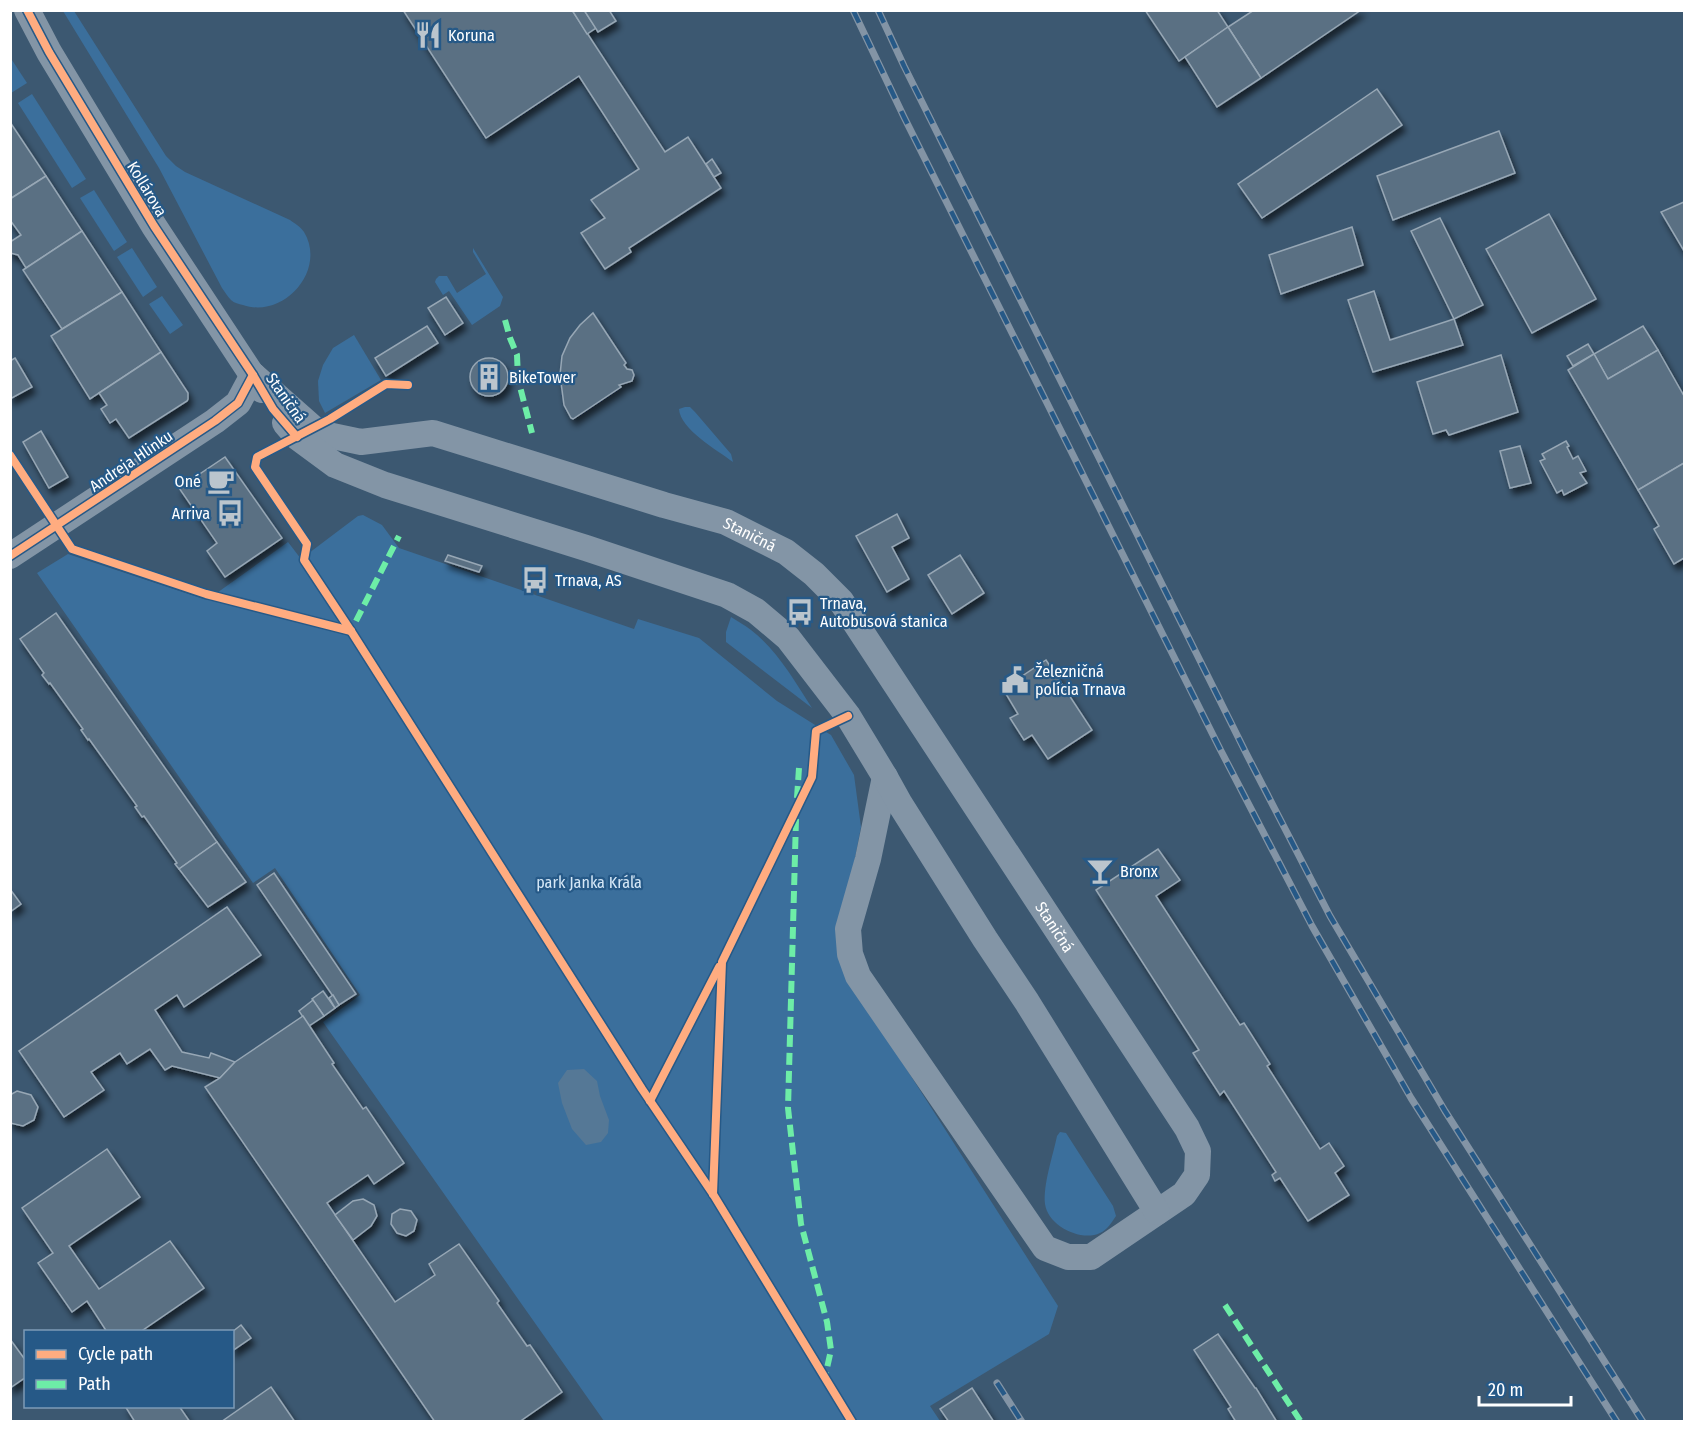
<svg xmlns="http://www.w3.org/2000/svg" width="1695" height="1432" viewBox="0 0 1695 1432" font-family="'Fira Sans Condensed',sans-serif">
<defs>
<filter id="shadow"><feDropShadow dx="3.5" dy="6" stdDeviation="3" flood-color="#0009"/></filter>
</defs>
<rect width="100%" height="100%" fill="#3c5871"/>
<!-- green -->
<g fill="#3b6f9c">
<path d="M63 11H74L166 156 176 166 185 172 290 220C294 223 301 227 304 232 327 270 284 319 243 305 239 304 234 303 231 300 227 296 225 292 222 288L159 168Z"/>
<path d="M10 57 27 83 11 93 10 92Z"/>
<path d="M32 94 86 179 72 188 18 103Z"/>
<path d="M94 190 127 242 114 251 80 198Z"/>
<path d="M132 248 157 287 143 297 117 257Z"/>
<path d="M473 248 503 297 500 306 472 325 449 291 443 295 435 282 436 279 439 276H447L457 293 486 274 473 252Z"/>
<path d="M162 296 183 325 170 334 149 304Z"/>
<path d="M354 335 381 380 325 413 319 401 318 381 323 365 333 348Z"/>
<path d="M685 407H690L695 412 731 454 733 462C717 450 680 429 679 409Z"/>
<path d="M363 515 382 525 399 548 634 629 638 619 699 638 777 701 831 735 854 775 861 827 840 935 847 976 1058 1306 1049 1334 930 1406 940 1421H604L323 1022 360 995 275 868 253 883 37 573 68 554 207 600 288 542 301 559 358 516Z"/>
<path d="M731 617C737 621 745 625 751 630 777 650 794 680 812 708L726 642V632Z"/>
<path d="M1060 1132 1066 1133 1113 1206 1116 1216C1112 1222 1107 1230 1100 1233 1081 1242 1048 1226 1045 1204 1043 1184 1053 1156 1057 1136Z"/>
</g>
<!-- water -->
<path fill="#557896" d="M584 1069 597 1081 600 1096 609 1120 608 1133 601 1142 586 1145 572 1129 562 1103 558 1083 567 1070Z"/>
<!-- building -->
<g fill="#5a7083" stroke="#97a7b5" stroke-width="1.5" filter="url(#shadow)">
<path d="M403 10H572L665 152 688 137 721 188 629 248 631 252 605 269 581 233 605 218 591 200 639 169 579 76 486 138Z"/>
<path d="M572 10H584L596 28 587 34Z"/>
<path d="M584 10H609L616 21 598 32Z"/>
<path d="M1145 10H1217L1228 27 1179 61Z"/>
<path d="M1254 10H1361L1261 78 1228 27Z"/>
<path d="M1228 27 1261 78 1217 107 1185 57Z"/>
<path d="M1377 89 1402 125 1262 218 1238 184Z"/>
<path d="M10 122 46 176 10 199Z"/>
<path d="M1499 131 1515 173 1393 220 1377 176Z"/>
<path d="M712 159 721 173 714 177 706 164Z"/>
<path d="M46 176 82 231 26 268 18 255 10 253V242L21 235 10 220V199Z"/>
<path d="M1684 202V251L1661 212Z"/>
<path d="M1549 214 1596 299 1532 333 1486 249Z"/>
<path d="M1440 218 1483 305 1454 319 1411 231Z"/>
<path d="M1352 227 1363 265 1281 294 1269 255Z"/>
<path d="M82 231 122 292 62 329 23 270Z"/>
<path d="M1374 291 1390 340 1454 319 1463 345 1373 372 1348 300Z"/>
<path d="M122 292 161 352 90 399 51 336Z"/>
<path d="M446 297 463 323 445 335 428 308Z"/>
<path d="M593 313 626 363 624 365 627 369 632 370 634 375 632 381 619 385 621 387 573 419 571 418 564 405 560 375 562 356 570 338 580 325Z"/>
<path d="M427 326 438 343 386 376 375 358Z"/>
<path d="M1643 326 1658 350 1608 379 1594 354Z"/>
<path d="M1588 344 1594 354 1573 366 1567 356Z"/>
<path d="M1658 350 1684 396V463L1638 490 1568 370 1594 354 1608 379Z"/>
<path d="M161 352 188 393V399L187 401 129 438 116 419 110 423 101 409 107 405 99 393Z"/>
<path d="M1501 355 1518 412 1449 435 1446 430 1433 434 1417 382Z"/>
<path d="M15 358 32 387 10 399V361Z"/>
<circle cx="489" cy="377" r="19"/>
<path d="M41 431 68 477 49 488 23 442Z"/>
<path d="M1566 441 1569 446 1567 447 1573 459 1578 456 1586 471 1580 473 1587 483 1564 495 1562 490 1557 493 1540 461 1545 459 1542 454Z"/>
<path d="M1520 446 1531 483 1510 488 1500 451Z"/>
<path d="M225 457 282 538 225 577 207 551 217 543 179 488Z"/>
<path d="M1684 463V558L1674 564 1654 529 1659 526 1638 490Z"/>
<path d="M897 514 909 538 892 547 909 579 887 592 856 536Z"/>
<path d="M448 555 482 566 479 572 445 561Z"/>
<path d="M960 555 984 593 952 614 928 575Z"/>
<path d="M56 613 217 842 179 869 175 864 177 863 144 816 142 817 135 807 137 806 89 739 88 740 81 730 83 729 50 683 49 684 42 675 44 673 20 639Z"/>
<path d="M1046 660 1092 730 1048 759 1032 735 1024 740 1010 718 1018 714 1003 689Z"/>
<path d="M217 842 246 882 208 907 179 869Z"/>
<path d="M1158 849 1180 880 1156 896 1240 1025 1244 1023 1270 1064 1267 1066 1320 1149 1329 1143 1344 1166 1335 1173 1349 1195 1308 1221 1280 1178 1275 1181 1272 1175 1276 1172 1224 1091 1220 1095 1193 1053 1199 1050 1096 890Z"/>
<path d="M274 873 356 994 339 1005 257 885Z"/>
<path d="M10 889 21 904 10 912Z"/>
<path d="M227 907 261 955 184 1007 177 995 155 1010 182 1052 209 1058 211 1053 235 1062 220 1078 172 1066 165 1070 150 1049 127 1064 120 1053 91 1072 104 1090 64 1117 19 1051Z"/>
<path d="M323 991 335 1008 324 1016 312 999Z"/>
<path d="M333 995 339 1005 335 1008 329 998Z"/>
<path d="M313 1000 324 1016 309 1026 299 1011Z"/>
<path d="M303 1016 334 1063 332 1064 363 1109 366 1107 404 1163 374 1184 368 1175 327 1203 395 1302 435 1275 429 1264 459 1244 499 1301 497 1303 527 1346 530 1345 562 1392 519 1422H435L205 1087 220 1078 235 1062Z"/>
<path d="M17 1091 31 1095 38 1107 34 1120 23 1126 10 1123V1095Z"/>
<path d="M107 1149 140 1197 69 1246 99 1289 170 1241 204 1288 140 1332H107L87 1301 72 1312 38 1263 53 1253 22 1208Z"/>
<path d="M363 1199 374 1205 377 1216 371 1226 353 1240 335 1215 353 1201Z"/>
<path d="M400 1209 411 1211 417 1220 414 1231 406 1236 397 1233 391 1224 392 1214Z"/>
<path d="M241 1325 251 1338 232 1351V1332Z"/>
<path d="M1218 1334 1255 1388H1256L1277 1422H1236L1228 1409 1231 1407 1194 1350Z"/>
<path d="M10 1339 26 1361V1377L10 1388Z"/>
<path d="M271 1387 295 1422H221Z"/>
<path d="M972 1388 994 1422H949L940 1409Z"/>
<path d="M125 1406H179L190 1422H135Z"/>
</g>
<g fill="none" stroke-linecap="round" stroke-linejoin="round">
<!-- street -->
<g stroke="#8395a6" stroke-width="26">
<path d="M27 10 49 52 154 226 262 390"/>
<path id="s1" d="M253 375 313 428 323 434 361 442 433 433 664 505 726 522 786 552 814 574 841 601 1187 1128 1198 1151 1197 1175 1184 1194 1091 1257H1068L1045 1248 858 976 850 954 848 929 868 859 885 777"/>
<path d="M285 423 297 437 335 465 385 485 586 548 727 595 756 611 788 638 848 716 885 777 900 804 985 939 1027 1002 1157 1212"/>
<path d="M10 556 215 421 238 403 253 375"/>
</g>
<defs>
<g id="rail">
<path d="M853 10 904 117 1220 749 1312 926 1411 1098 1617 1422"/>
<path d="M878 10 904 66 1247 755 1330 916 1445 1111 1643 1422"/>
<path d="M997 1383 1022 1422"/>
</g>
</defs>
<!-- rail casing -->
<use href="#rail" stroke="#8394a5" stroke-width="7"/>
<!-- rail -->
<use href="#rail" stroke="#265987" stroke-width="4.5" stroke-dasharray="14" stroke-linecap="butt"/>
<!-- quiet -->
<g stroke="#6deda7" stroke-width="6" stroke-dasharray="12 6" stroke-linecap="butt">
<path d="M505 320 510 338 517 355 518 379 532 433"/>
<path d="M356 621 399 536"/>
<path d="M797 798 799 768"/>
<path d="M796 819 788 1108 801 1224 827 1322 831 1350 825 1377"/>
<path d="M1225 1305 1301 1422"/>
</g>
<defs>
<g id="cycleway">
<path d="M27 10 49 52 154 226 253 375 273 409 297 437"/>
<path d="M408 385 386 384 330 419 257 457 255 467 307 544 304 560 351 631 642 1089 713 1194 852 1422"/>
<path d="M10 455 72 549 206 594 351 631"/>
<path d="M10 556 215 421 238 403 253 375"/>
<path d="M650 1101 719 967"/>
<path d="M713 1194 722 962 812 777 816 731 848 716"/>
</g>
</defs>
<!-- cycleway casing -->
<use href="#cycleway" stroke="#265987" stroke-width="11"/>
<!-- cycleway -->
<use href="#cycleway" stroke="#ffac80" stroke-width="8"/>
</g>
<!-- icons -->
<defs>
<symbol id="restaurant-bare" viewBox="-9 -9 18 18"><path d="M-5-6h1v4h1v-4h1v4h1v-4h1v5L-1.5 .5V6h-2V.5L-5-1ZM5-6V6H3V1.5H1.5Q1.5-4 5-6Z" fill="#bbc5cd" stroke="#265987" stroke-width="2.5" paint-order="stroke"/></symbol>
<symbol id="building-bare" viewBox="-9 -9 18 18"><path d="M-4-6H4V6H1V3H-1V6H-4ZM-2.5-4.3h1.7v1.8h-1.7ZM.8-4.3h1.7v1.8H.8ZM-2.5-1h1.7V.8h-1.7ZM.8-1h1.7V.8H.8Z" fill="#bbc5cd" stroke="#265987" stroke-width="2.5" paint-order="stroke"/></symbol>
<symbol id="cafe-bare" viewBox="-9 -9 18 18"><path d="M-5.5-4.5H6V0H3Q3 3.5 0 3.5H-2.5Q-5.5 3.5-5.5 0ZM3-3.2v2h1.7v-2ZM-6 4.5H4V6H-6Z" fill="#bbc5cd" stroke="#265987" stroke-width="2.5" paint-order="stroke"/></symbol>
<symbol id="bus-bare" viewBox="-9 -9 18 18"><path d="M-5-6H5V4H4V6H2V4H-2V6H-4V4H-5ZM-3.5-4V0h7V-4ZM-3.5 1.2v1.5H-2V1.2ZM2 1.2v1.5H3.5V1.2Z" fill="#bbc5cd" stroke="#265987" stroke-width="2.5" paint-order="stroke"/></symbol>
<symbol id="civic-bare" viewBox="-9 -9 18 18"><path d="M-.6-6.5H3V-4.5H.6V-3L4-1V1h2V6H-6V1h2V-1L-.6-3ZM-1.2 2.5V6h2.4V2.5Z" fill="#bbc5cd" stroke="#265987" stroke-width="2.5" paint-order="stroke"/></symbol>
<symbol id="bar-bare" viewBox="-9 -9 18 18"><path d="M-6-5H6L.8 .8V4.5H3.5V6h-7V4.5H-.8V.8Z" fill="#bbc5cd" stroke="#265987" stroke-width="2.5" paint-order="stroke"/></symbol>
</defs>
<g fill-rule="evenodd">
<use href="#restaurant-bare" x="409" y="16" width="38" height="38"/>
<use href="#building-bare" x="470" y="358" width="38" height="38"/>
<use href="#cafe-bare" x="202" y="462" width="38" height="38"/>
<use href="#bus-bare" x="211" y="494" width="38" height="38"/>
<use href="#bus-bare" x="516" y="561" width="38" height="38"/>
<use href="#bus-bare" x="781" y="593" width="38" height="38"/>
<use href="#civic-bare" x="996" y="661" width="38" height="38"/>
<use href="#bar-bare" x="1081" y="852" width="38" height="38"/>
</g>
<g text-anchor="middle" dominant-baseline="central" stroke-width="4.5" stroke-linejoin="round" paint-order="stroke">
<!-- poi labels -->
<g font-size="16" fill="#fff" stroke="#265987" text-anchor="start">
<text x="448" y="35">Koruna</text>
<text x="509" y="377">BikeTower</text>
<text x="201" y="481" text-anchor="end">Oné</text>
<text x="210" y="513" text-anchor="end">Arriva</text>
<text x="555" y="580">Trnava, AS</text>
<text x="820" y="603">Trnava,<tspan x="820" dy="18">Autobusová stanica</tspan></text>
<text x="1035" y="671">Železničná<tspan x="1035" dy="18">polícia Trnava</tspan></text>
<text x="1120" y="871">Bronx</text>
</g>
<!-- street labels -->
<g font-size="16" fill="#fff" stroke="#265987">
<text transform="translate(147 189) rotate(59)">Kollárova</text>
<text transform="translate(286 398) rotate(55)">Staničná</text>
<text transform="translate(131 461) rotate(-34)">Andreja Hlinku</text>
<text stroke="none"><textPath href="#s1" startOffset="536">Staničná</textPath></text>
<text stroke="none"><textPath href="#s1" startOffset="1040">Staničná</textPath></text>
</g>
<!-- park labels -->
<g font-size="16" fill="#d6e8f7" stroke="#265987">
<text x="589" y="882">park Janka Kráľa</text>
</g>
</g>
<!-- border -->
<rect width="1695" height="1432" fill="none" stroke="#ffffff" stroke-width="24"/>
<!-- legend -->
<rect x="24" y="1330" width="210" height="78" fill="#265987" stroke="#7d9bb7" stroke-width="1.5"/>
<rect x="36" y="1350" width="30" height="9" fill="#ffac80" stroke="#7d9bb7" stroke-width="1.5"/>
<text x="78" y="1360" font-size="18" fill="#ffffff">Cycle path</text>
<rect x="36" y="1380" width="30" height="9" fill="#6deda7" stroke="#7d9bb7" stroke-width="1.5"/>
<text x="78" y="1390" font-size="18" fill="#ffffff">Path</text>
<!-- scale -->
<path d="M1479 1396v9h92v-9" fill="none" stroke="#ffffff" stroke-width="3"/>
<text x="1488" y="1396" font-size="18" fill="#ffffff" stroke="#265987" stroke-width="4.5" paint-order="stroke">20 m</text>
</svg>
